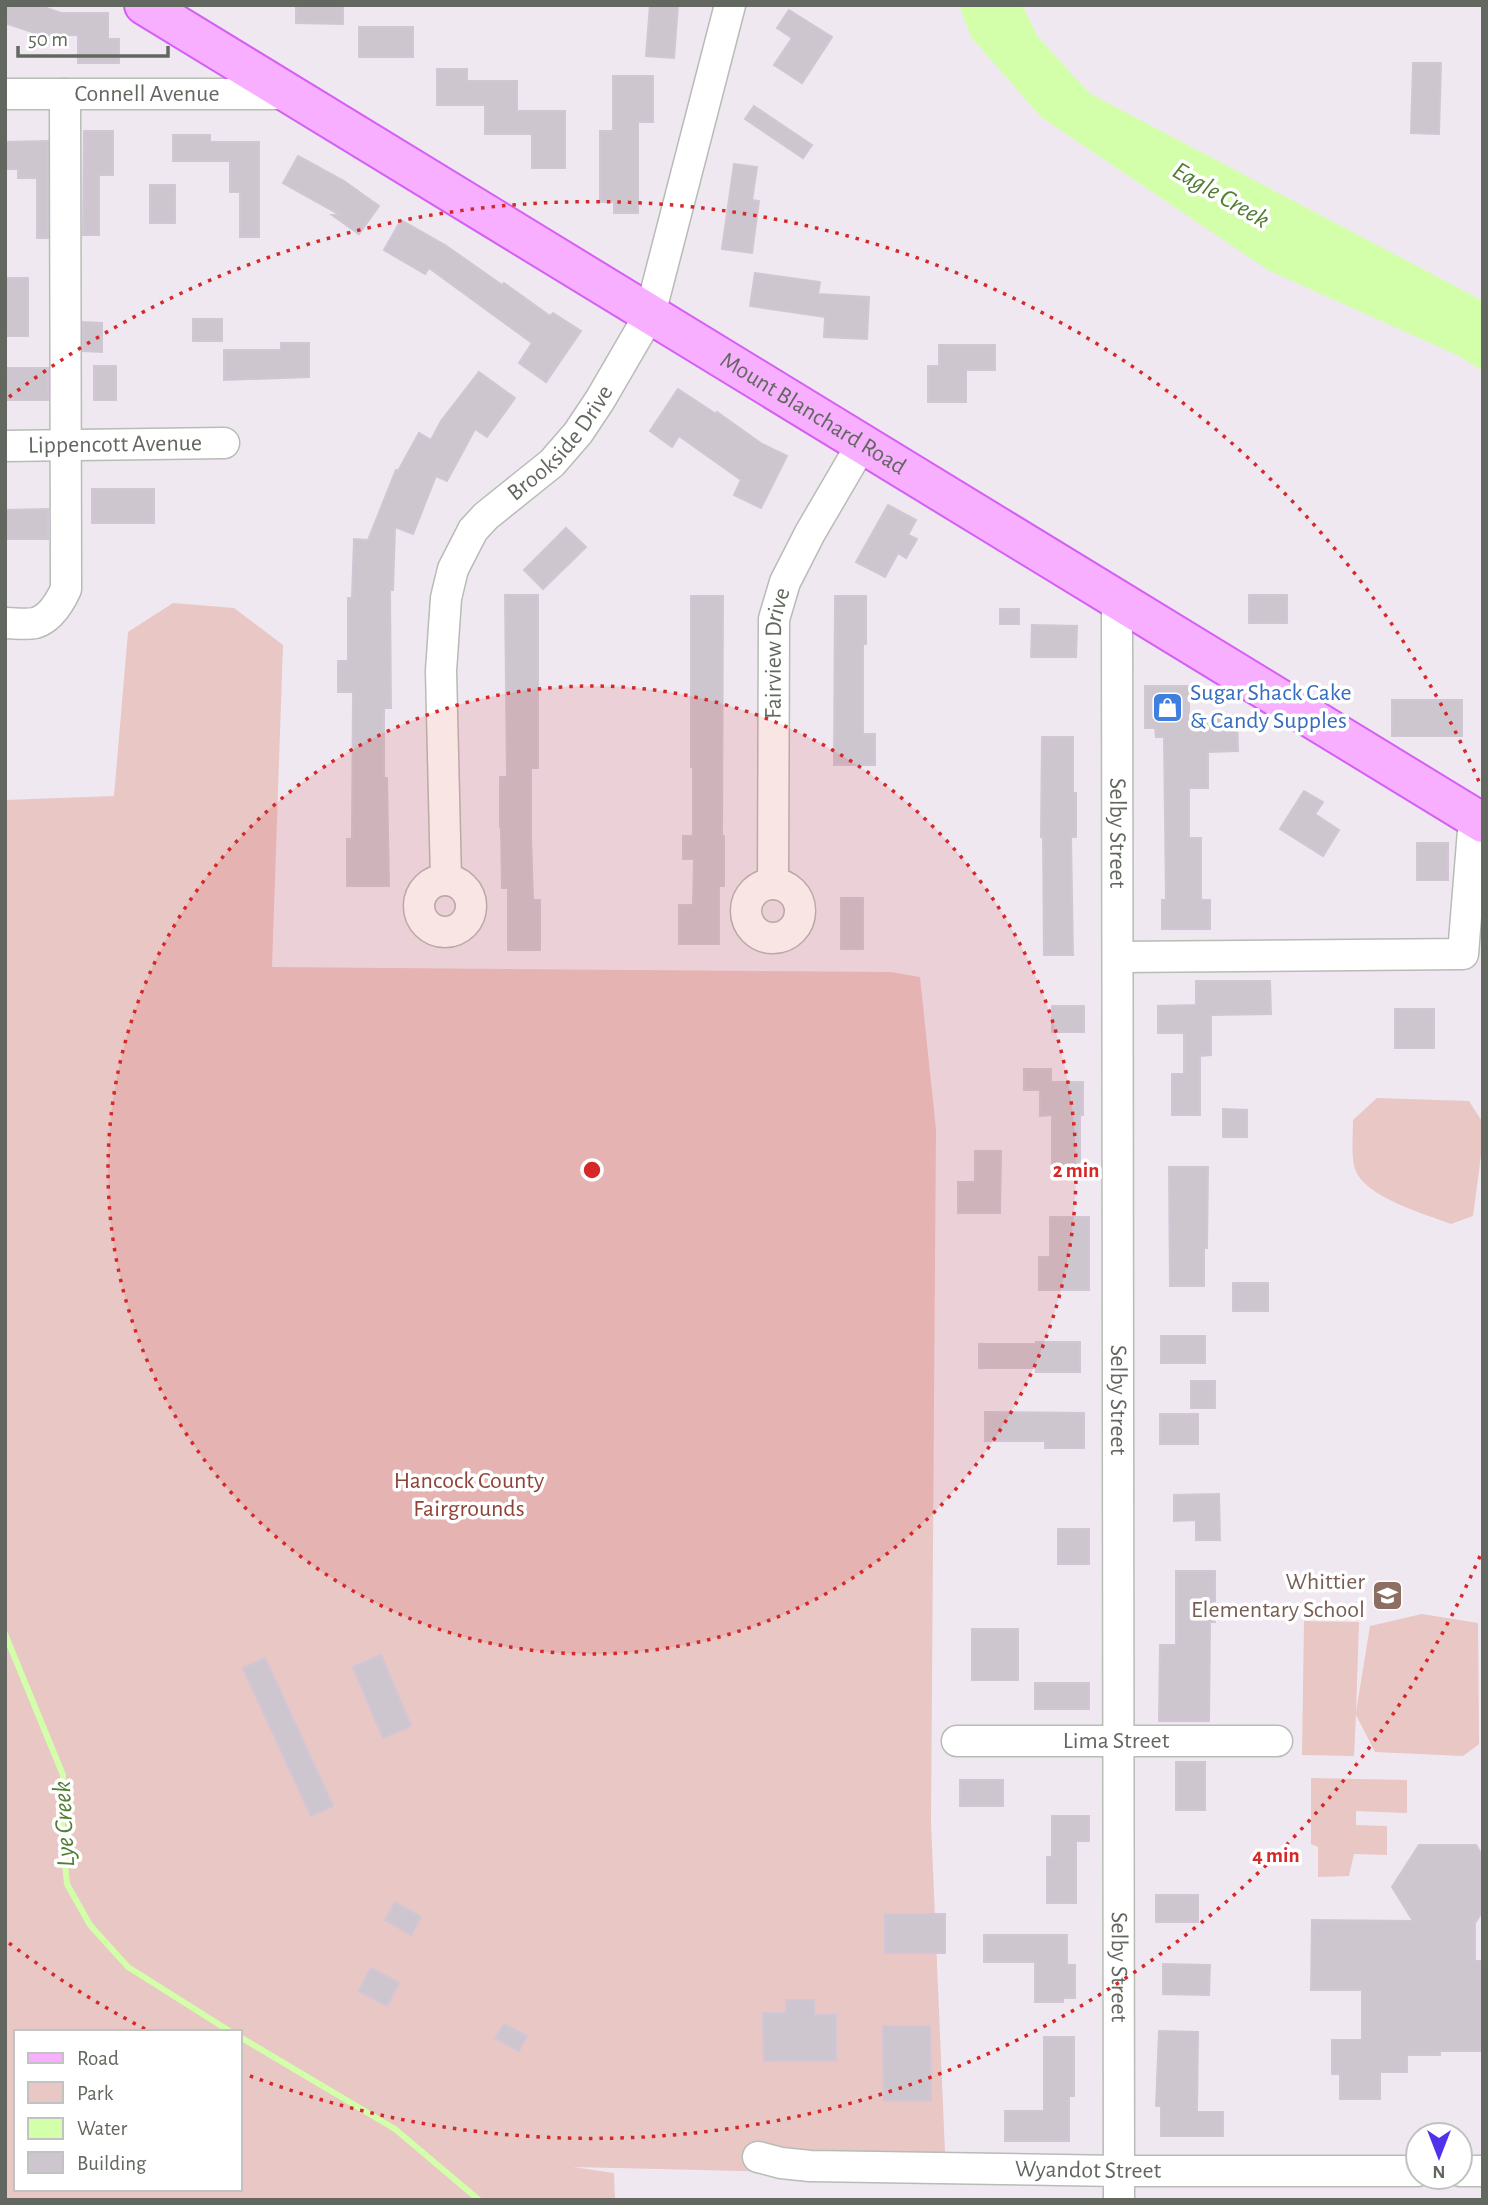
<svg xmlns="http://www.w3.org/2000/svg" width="1488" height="2205" viewBox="0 0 1488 2205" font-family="'Alegreya Sans',sans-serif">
<rect width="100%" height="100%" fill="#f0e8f1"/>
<!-- green -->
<g fill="#e8c7c4" fill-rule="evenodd">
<path d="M173 603 234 608 283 645 272 967 891 972 920 977 936 1129 931 1823 946 2176 573 2167 614 2173 615 2200H5V800L114 796 128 632ZM16 2032H240V2189H16Z"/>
<path d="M1377 1098 1469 1101 1483 1123V1140L1473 1216 1451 1224C1425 1214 1364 1197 1355 1169 1351 1157 1353 1133 1353 1120Z"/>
<path d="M1422 1614 1478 1623 1479 1744 1463 1756 1375 1752 1356 1715 1354 1756 1302 1755 1304 1621 1359 1622 1356 1712 1370 1626Z"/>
<path d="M1311 1778 1407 1780V1813L1356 1811V1825L1387 1826V1855L1354 1854 1349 1876 1318 1877V1847L1311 1844Z"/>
</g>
<!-- water -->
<path fill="#d3ffaa" d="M959 5H1022L1038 37 1089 93 1483 301V371L1459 356 1268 270 1041 117 971 37Z"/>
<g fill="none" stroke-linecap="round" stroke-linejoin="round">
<!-- stream -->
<g stroke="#d3ffaa" stroke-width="6">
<path d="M5 1634 63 1775 62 1833 67 1884 90 1925 128 1967 231 2032"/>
<path d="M240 2037 395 2129 479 2200"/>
</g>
</g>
<!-- building -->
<g fill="#cdc6cf" stroke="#d2c6d6" stroke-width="2">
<path d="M5 5H38L61 13H108V39H119V63H78V35H41L5 23Z"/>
<path d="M296 5H343V24L296 23Z"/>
<path d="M650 5H678L674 58 646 56Z"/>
<path d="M789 10 832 37 802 83 774 65 792 38 777 28Z"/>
<rect x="359" y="27" width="54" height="30"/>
<path d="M1413 63H1441L1439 134 1411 133Z"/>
<path d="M437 69H467V81H517V111H565V168H532V134H485V105H437Z"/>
<path d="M613 76H653V122H638V213H614V202H600V131H613Z"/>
<path d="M754 106 812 145 803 158 745 119Z"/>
<path d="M84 131H113V175H99V235H83Z"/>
<path d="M173 135H210V142H259V237H240V192H230V161H173Z"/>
<path d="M48 141V238H37V178H18V169H5V142Z"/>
<path d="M298 156 344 181 379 206 359 234 332 215H340L283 183Z"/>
<path d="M734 164 757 167 752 200 759 201 752 253 722 249Z"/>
<rect x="150" y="185" width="25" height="38"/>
<path d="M401 220 445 245 502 285 504 283 550 316 553 313 581 331 546 382 519 363 532 343 429 268 425 274 384 250Z"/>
<path d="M755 273 820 282 818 294 869 297 867 339 824 337 825 317 750 306Z"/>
<rect x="5" y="278" width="23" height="58"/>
<rect x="193" y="319" width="29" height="22"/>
<path d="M83 322 102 323V352L83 351Z"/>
<path d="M281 343H309V377L224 380V350H281Z"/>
<path d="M939 345H995V370H966V402H928V366H939Z"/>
<rect x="94" y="366" width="22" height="34"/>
<rect x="5" y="368" width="43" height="32"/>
<path d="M479 372 515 398 487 437 475 429 447 481 436 476 413 534 395 527 393 590H390L391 708H384V778H387L389 886H347V839H352L353 692H338V661H348V598H352L354 539 368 540 396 470 398 471 419 433 431 440 441 421Z"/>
<path d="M678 389 716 414 717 412 762 444 787 456 761 508 734 495 741 480 679 436 672 447 650 431Z"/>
<rect x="92" y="489" width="62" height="34"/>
<path d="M888 505 916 520 908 535 917 539 906 558 898 553 885 577 856 562Z"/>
<path d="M48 509V539H5V510Z"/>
<path d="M566 528 586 547 543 589 524 570Z"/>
<path d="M505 595H538V768H531V836L533 900H540V950H508V888H502L501 827H500V777H507Z"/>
<rect x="1249" y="595" width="38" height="28"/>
<path d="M691 596H723L722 836H724V886H719V944H679V905H693L694 859H683V836H693V767H691Z"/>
<path d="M835 596H866V644H863V734H875V765H834Z"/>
<rect x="1000" y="609" width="19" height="15"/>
<path d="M1032 625 1077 626 1076 657H1031Z"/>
<path d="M1145 686H1189V717L1237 715 1238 751 1208 752V788H1189V838H1201V900H1210V929H1162V900H1166L1164 737H1156L1155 728H1145Z"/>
<rect x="1392" y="700" width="70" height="36"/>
<path d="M1042 737H1073V793H1076V837H1071L1073 955H1044L1043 837H1041Z"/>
<path d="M1304 791 1323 802 1315 814 1339 830 1323 856 1280 829Z"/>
<rect x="1417" y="843" width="31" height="37"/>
<rect x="841" y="898" width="22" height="51"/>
<path d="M1196 981H1270L1271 1014 1211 1015V1055L1200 1056V1115H1172V1074H1184V1033H1158V1006L1196 1005Z"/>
<rect x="1052" y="1006" width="32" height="26"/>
<rect x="1395" y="1009" width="39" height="39"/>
<path d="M1024 1069H1051V1082H1083V1115H1080V1178H1052V1115L1040 1116V1090H1024Z"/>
<path d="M1223 1109 1247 1110V1137H1223Z"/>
<path d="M975 1151H1001L1000 1213H958V1182H975Z"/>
<path d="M1169 1167H1208L1207 1248H1204V1286H1170Z"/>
<path d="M1050 1217H1089V1290H1039V1257H1050Z"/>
<rect x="1233" y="1283" width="35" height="28"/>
<rect x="1161" y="1336" width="44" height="27"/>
<path d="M1036 1342H1080V1372H1036V1368H979V1344H1036Z"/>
<rect x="1191" y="1381" width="24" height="27"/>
<path d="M985 1412 1084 1413V1448H1045V1441H985Z"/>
<rect x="1160" y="1414" width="38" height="30"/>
<path d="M1219 1494 1220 1540H1196V1520L1174 1521V1495Z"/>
<rect x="1058" y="1529" width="31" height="35"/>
<path d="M1176 1571H1215V1622H1210L1209 1721H1159L1160 1645H1176Z"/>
<rect x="972" y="1629" width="46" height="51"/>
<path d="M381 1655 411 1726 383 1738 353 1667Z"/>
<path d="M265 1658 333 1806 311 1816 243 1668Z"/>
<rect x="1035" y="1683" width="54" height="26"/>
<rect x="1176" y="1762" width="29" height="48"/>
<rect x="960" y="1780" width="43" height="26"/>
<path d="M1052 1816H1089V1841H1076V1903H1047V1857H1052Z"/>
<path d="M1419 1845H1476L1483 1857V1911L1475 1923V1961H1483V2051H1440V2055H1407V2072H1380V2099H1340V2074H1332V2040H1362V1990H1311L1312 1920 1413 1921 1392 1887Z"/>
<rect x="1156" y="1895" width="42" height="27"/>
<path d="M395 1902 421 1917 411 1935 385 1920Z"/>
<rect x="885" y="1914" width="60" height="39"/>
<path d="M984 1935H1067V1965H1075V1998H1063V2002H1035V1962H984Z"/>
<path d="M1163 1964 1210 1965 1209 1995 1163 1994Z"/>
<path d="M371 1968 399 1983 387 2006 359 1991Z"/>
<path d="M786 2000H814V2015H836V2060L764 2061 763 2013H786Z"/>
<path d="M504 2024 527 2036 519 2051 495 2038Z"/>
<path d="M883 2026H930L931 2100 884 2101Z"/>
<path d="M1159 2031 1198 2032 1197 2112H1223V2136H1161V2106H1156Z"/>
<path d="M1044 2037H1074V2096H1069V2141H1005V2111H1044Z"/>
</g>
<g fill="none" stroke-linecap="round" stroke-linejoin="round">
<defs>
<g id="minor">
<path id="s1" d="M5 94H290"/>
<path id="s2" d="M5 446 224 443"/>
<path id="s3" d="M1117 600 1119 2200"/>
<path d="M5 623C14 623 26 625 35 623 50 619 60 602 66 589L65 94"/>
<circle cx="445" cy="906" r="26"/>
<path id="s4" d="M446 880 441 671 446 598 453 569 473 530 486 516 552 463 578 433 600 400 650 314 730 5"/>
<path id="s5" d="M773 884 774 619 785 582 810 533 862 444"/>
<circle cx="773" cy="911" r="27"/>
<path d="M1118 957 1463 954 1474 818"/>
<path id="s6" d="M957 1741H1277"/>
<path id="s7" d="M758 2157 781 2163 810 2166 1119 2171H1418"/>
<path d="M1460 2171H1483"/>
</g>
<g id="major">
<path id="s8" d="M144 5 1483 823"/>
</g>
</defs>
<!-- minor casing -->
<use href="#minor" stroke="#b7bcb5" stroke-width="33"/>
<!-- major casing -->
<use href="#major" stroke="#d55ef4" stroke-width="42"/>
<!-- minor -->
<use href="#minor" stroke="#fff" stroke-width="30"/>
<!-- major -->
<use href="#major" stroke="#f8afff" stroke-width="38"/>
</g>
<!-- distance rings -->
<circle cx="592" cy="1170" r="484" fill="#d62828" fill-opacity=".12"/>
<g fill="none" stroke="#d62828" stroke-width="3.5" stroke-dasharray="3.5 7">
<circle cx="592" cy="1170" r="484"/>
<path d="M1480 1556A968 968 0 0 1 245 2074M145 2029A968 968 0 0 1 9 1943M9 397A968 968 0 0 1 1480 784"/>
</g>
<!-- icons -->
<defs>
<symbol id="shop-square" viewBox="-11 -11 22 22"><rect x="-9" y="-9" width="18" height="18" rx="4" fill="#3f7fe0" stroke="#fff"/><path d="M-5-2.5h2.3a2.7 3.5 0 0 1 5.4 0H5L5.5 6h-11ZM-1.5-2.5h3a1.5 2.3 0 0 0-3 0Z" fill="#fff"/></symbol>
<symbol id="school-square" viewBox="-11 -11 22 22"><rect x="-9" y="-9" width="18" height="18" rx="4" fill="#8d6e63" stroke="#fff"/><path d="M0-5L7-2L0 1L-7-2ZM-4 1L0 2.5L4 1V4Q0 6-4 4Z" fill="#fff"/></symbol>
</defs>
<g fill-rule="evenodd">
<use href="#shop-square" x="1150" y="690" width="35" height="35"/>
<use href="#school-square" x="1370" y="1578" width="35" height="35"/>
</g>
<g text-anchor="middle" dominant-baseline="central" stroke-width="7" stroke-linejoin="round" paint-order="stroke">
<!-- street labels -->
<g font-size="24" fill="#62685f" stroke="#fff">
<text stroke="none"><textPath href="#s1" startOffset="142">Connell Avenue</textPath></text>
<text stroke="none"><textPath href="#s8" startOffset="784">Mount Blanchard Road</textPath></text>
<text stroke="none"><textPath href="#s4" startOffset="480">Brookside Drive</textPath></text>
<text stroke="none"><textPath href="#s2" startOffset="110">Lippencott Avenue</textPath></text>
<text stroke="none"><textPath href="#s5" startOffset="231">Fairview Drive</textPath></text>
<text stroke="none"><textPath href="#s3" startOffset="233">Selby Street</textPath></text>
<text stroke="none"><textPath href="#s3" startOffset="800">Selby Street</textPath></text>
<text stroke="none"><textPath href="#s6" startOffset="159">Lima Street</textPath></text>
<text stroke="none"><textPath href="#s3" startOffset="1367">Selby Street</textPath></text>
<text stroke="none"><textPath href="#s7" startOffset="331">Wyandot Street</textPath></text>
</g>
<!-- shop labels -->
<g font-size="24" fill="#366cbe" stroke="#fff" text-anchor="start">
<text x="1190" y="693">Sugar Shack Cake<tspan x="1190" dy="28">&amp; Candy Supples</tspan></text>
</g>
<!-- park labels -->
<g font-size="24" fill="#8f4237" stroke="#fff">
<text x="469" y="1481">Hancock County<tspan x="469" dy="28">Fairgrounds</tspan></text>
</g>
<!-- education labels -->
<g font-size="24" fill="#785e54" stroke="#fff" text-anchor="end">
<text x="1365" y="1582">Whittier<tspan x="1365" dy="28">Elementary School</tspan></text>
</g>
<!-- water labels -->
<g font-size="26" font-style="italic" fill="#517e32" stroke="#fff">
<text transform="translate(1221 195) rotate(30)">Eagle Creek</text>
<text transform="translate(64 1824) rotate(-93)">Lye Creek</text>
</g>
</g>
<circle cx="592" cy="1170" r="10" fill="#d62828" stroke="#fff" stroke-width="3.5"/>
<g font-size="21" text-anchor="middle" font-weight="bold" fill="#d62828" stroke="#fff" stroke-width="7" stroke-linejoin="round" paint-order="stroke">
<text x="1076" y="1177">2 min</text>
<text x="1276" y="1862">4 min</text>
</g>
<!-- border -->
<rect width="1488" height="2205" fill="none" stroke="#62685f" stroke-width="14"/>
<!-- legend -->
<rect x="14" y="2030" width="228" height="161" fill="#ffffff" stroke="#c0c3bf" stroke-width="2"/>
<rect x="28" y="2053" width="35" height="10" fill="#f8afff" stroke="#c0c3bf" stroke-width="2"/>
<text x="77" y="2065" font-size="21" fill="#62685f">Road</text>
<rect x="28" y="2082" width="35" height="21" fill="#e8c7c4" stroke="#c0c3bf" stroke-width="2"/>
<text x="77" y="2100" font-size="21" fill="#62685f">Park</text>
<rect x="28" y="2118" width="35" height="21" fill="#d3ffaa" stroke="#c0c3bf" stroke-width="2"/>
<text x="77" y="2135" font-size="21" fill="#62685f">Water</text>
<rect x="28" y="2152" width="35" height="21" fill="#cdc6cf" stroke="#c0c3bf" stroke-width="2"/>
<text x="77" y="2170" font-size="21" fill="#62685f">Building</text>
<!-- north arrow -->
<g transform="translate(1439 2156) rotate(180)"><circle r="33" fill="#ffffff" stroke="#c0c3bf" stroke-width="2"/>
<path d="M0-5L12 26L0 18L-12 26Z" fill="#4f33ec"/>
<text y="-10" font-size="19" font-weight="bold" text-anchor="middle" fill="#62685f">N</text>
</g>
<!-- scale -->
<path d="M18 46v10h150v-10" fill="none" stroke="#62685f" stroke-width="3.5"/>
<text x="28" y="46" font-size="21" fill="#62685f" stroke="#ffffff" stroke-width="5" paint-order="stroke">50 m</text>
</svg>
